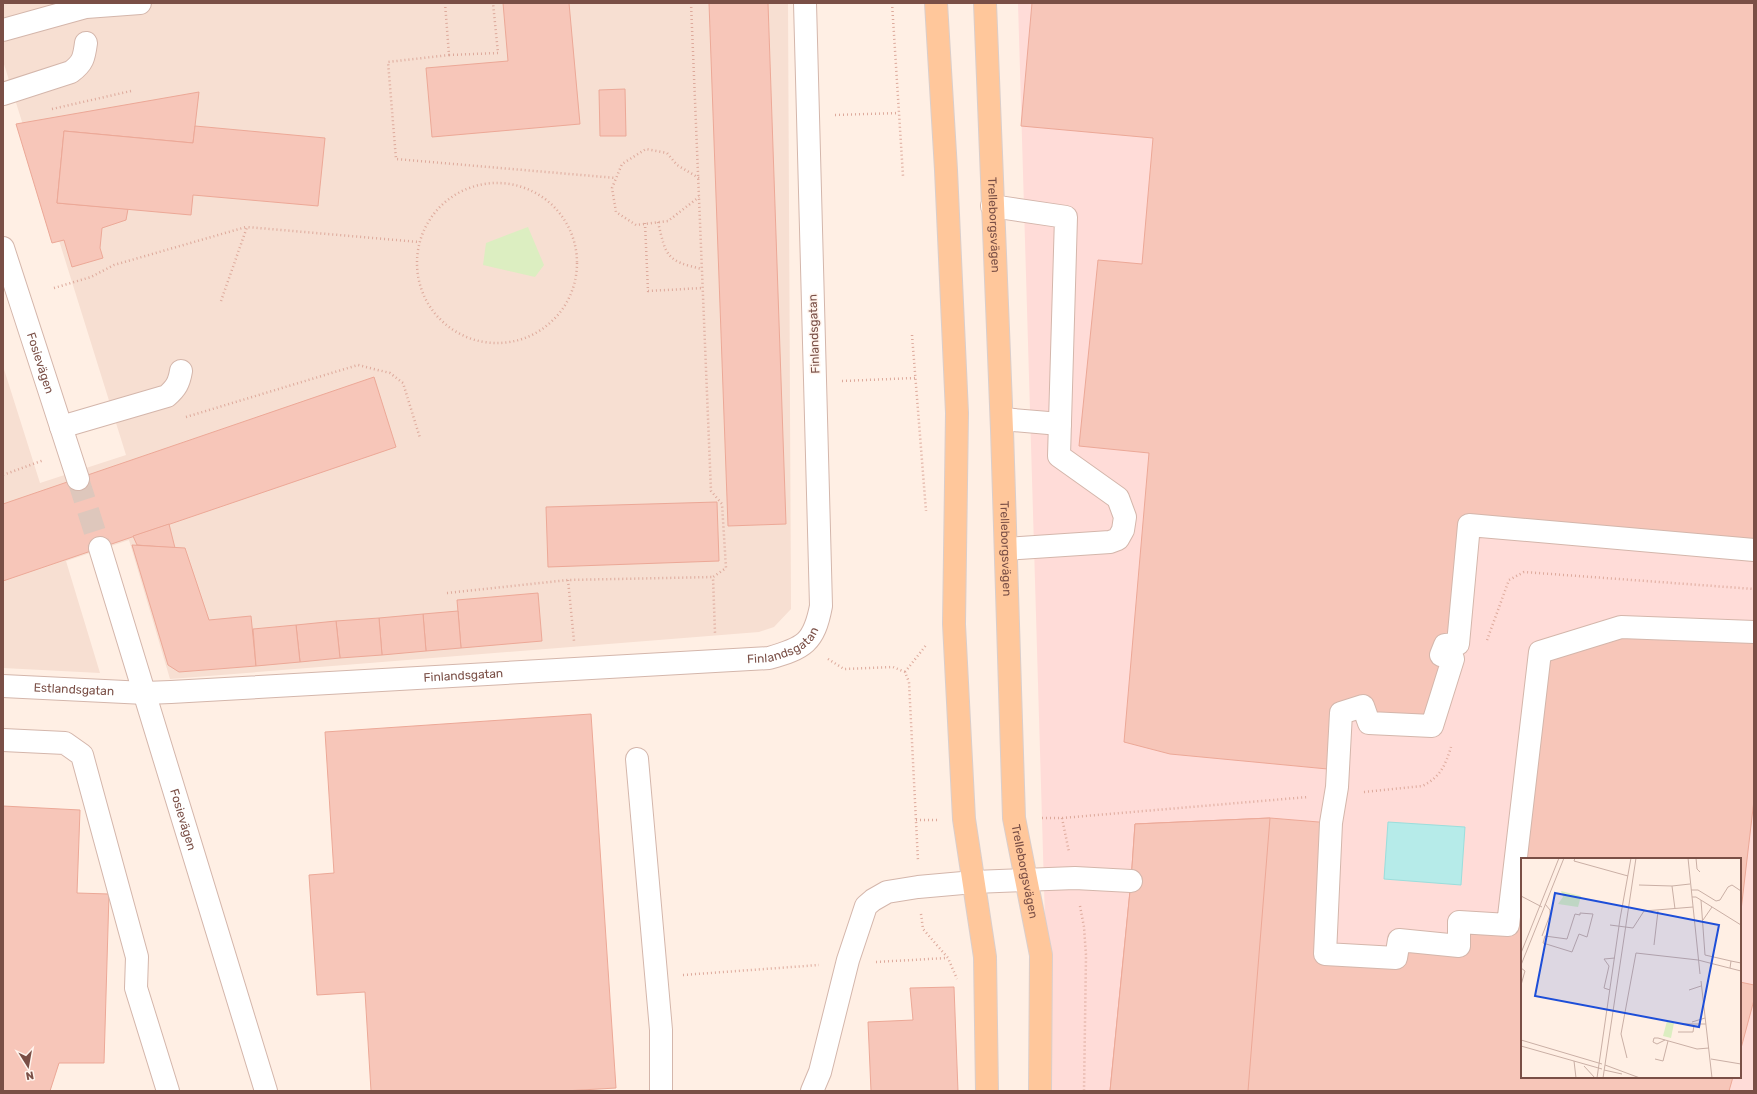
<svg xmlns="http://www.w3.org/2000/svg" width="1757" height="1094" viewBox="0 0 1757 1094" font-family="Rubik,sans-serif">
<rect width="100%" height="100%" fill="#ffefe4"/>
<!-- residential -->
<path fill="#f7dfd2" d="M3 3H788L791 609 774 627 759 632 170 679 129 540 66 561 100 673 3 668V366L40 483 126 455 3 61Z"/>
<!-- commercial -->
<path fill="#ffdcd8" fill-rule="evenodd" d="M1018 3H1754V1091H1050ZM1522 859H1740V1077H1522Z"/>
<!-- green -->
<path fill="#dceec1" d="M528 227 544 265 535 277 483 265 486 243Z"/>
<!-- water -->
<path fill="#b6ebe9" stroke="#9bdedc" d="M1388 822 1465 827 1461 885 1384 879Z"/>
<!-- building -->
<g fill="#f7c6b9" stroke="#eca897">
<path d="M503 3H569L580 124 432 137 426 68 508 61Z"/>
<path d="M709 3H768L786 524 728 526Z"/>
<path d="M1032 3H1754V550L1469 525 1432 724 1341 713 1338 770 1170 754 1124 742 1149 453 1079 446 1098 260 1142 264 1153 138 1021 126Z"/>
<path d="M625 89 626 136H600L599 90Z"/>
<path d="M199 92 193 143 64 131 57 203 128 209 126 220 102 228 100 248 103 258 72 267 64 240 52 243 16 124Z"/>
<path d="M195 126 325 138 318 206 193 195 191 215 57 203 64 131 193 143Z"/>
<path d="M374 377 396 447 3 581V504Z"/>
<path d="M717 502 719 561 548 567 546 507Z"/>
<path d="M169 524 175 548 137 545 133 536Z"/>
<path d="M132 545 185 548 209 620 251 616 256 666 179 672 168 665Z"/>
<path d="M538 593 542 641 461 648 457 600Z"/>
<path d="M458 611 461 648 426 651 423 614Z"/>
<path d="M423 614 426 651 382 655 379 618Z"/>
<path d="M379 618 382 655 340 658 336 621Z"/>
<path d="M336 621 340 658 300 662 296 625Z"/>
<path d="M296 625 300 662 256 666 253 629Z"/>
<path d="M1621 627 1754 632V800L1740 919V859H1522V1077H1733L1729 1091H1110L1131 881 1135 824 1270 818 1331 823 1325 954 1396 958 1399 940 1459 946V922L1508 925 1540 652Z"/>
<path d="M591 714 616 1088 564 1091H371L365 992 317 995 309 875 334 873 325 732Z"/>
<path d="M3 806 80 810 77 893 109 894 104 1063H59L50 1091H3Z"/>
<path d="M1270 818 1248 1091H1110L1131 881 1135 824Z"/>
<path d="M1740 982 1754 985V1000L1740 1052Z"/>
<path d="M954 987 958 1091H871L868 1022 913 1020 910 988Z"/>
</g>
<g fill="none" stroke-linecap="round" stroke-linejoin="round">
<!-- minor-tunnel -->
<path stroke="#dec7bc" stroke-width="22" stroke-dasharray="22 11" stroke-linecap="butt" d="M78 479 100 548"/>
<defs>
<g id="minor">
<path d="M3 30 86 7 140 3"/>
<path d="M3 94 71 72C83 63 84 58 86 43"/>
<path d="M992 206 1066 217 1059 456 1118 498 1125 517 1123 530 1118 539 1110 542 1006 549"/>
<path id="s1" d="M3 248 78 479"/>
<path d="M1002 419 1060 424"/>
<path d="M61 427 167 396C176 388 179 383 181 371"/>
<path id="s2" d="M100 548 266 1091"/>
<path d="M1754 550 1469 525 1458 644 1445 645 1441 655 1453 659 1432 726 1369 723 1363 706 1341 713 1337 787 1331 823 1325 954 1396 958 1399 940 1459 946V922L1508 925 1540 652 1621 627 1754 632"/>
<path id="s3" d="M3 686 145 693 171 692 769 658C804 648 814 643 821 606L805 3"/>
<path d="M3 740 65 743 82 755 137 957 136 988 168 1091"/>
<path d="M637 759 661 1030V1091"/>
<path d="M812 1091 820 1072 848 960 866 906 873 900 887 892 918 887 974 882 1075 878 1131 881"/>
</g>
<g id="major">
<path d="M936 3 946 170 957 413 954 624 964 819 985 957 987 1091"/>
<path id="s4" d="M985 3 1002 430 1014 818 1041 955 1040 1091"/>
</g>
</defs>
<!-- minor casing -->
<use href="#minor" stroke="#d4b6ab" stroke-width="24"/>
<!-- major casing -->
<use href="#major" stroke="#dacecb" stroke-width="24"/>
<!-- path -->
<g stroke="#dda99b" stroke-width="2.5" stroke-dasharray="1 3" stroke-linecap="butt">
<path d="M445 3 449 55 388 62 396 159 616 178"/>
<path d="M691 3 711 491 722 504 726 568 713 577 715 633"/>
<path d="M892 3 903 176"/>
<path d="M449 55 498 53 493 3"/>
<path d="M52 109 131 91"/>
<path d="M835 115 899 113"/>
<path d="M699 178 677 165 667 153 646 149 622 164 612 188 616 212 636 225 668 221 699 197"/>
<circle cx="497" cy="263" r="80"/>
<path d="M658 222C666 256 666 261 702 269"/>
<path d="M645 223 648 291 703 288"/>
<path d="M54 288 91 277 114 265 246 227"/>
<path d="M221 301 247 227 419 242"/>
<path d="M912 335 926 511"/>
<path d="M842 381 915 378"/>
<path d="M186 417 358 365 390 373 403 383 420 438"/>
<path d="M3 475 44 460"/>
<path d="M568 580 574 641"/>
<path d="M447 593 568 580 713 577"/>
<path d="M1487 640 1509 580 1524 572 1754 589"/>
<path d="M828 659 844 669 893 667 905 672 909 682 918 861"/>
<path d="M905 672 927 644"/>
<path d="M1364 792 1422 786C1440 778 1446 764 1451 747"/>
<path d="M1042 818H1062L1308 797"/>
<path d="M1062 818 1069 852"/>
<path d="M916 820H937"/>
<path d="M1080 906 1084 927 1086 955 1084 1091"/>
<path d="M921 914 923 929 948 958 957 979"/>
<path d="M876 962 947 958"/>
<path d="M683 975 819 965"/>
</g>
<!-- minor -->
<use href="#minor" stroke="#fff" stroke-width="22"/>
<!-- major -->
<use href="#major" stroke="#ffc79b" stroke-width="22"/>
</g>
<g text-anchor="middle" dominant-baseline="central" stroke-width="3" stroke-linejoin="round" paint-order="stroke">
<!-- street labels -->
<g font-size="12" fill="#7a4f46" stroke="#fff4ed">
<text stroke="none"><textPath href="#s4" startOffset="222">Trelleborgsvägen</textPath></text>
<text transform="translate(814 334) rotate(-92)">Finlandsgatan</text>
<text stroke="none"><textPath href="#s1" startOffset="121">Fosievägen</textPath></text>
<text stroke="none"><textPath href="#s4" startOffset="546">Trelleborgsvägen</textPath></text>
<text stroke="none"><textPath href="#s3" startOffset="785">Finlandsgatan</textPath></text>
<text stroke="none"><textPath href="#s3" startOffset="461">Finlandsgatan</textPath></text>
<text stroke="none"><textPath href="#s3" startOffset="71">Estlandsgatan</textPath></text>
<text stroke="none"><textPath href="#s2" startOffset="284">Fosievägen</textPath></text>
<text stroke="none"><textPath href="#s4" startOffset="870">Trelleborgsvägen</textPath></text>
</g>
</g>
<!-- overview -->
<g transform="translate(1521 858)">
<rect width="220" height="220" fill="#ffefe4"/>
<path d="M40 33 60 38 57 49 37 46 42 39ZM146 163 153 165 150 180 142 178Z" fill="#dceec1"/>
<path fill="none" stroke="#caafa5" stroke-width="1" d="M54 0 53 3 107 18M167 0 179 116M175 0 176 11 179 14M118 27 151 28M170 32H177L195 43 199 42 207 29 211 27 220 33M0 38 21 49M171 39H175L220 67M180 42 184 97 210 103M154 51 151 28 169 26M59 55 72 56 66 79 58 76 51 94 22 85 24 78 46 81 54 56 59 57ZM182 62 191 49M89 67 112 70 123 53 172 49M21 78 29 57V52L24 46M133 87 137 53M0 95 38 0M0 107 43 0M0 110 4 113 0 127M209 110 210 103 220 105M180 123 191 220M89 132 83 130 88 108 83 101 94 100M168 132 180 128M171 164 184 160M161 166H185M157 174H172L173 167M0 182 81 206M144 182 136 186 132 184 133 180H137L176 191 188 190M0 188 81 211M106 200 100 176 115 95 177 102 220 113M134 201 142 203 147 183M190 201 220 206M53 203 55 220M84 207 119 220M63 208 74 220M83 212 101 216M76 220 99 61 110 0M82 220 115 0"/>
<path fill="#1d4ed8" fill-opacity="0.15" stroke="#1d4ed8" stroke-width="2" d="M34 35 198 67 178 169 14 138Z"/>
<rect width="220" height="220" fill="none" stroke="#7a4f46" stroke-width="2"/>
</g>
<!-- border -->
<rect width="1757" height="1094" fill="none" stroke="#7a4f46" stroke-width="8"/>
<!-- north arrow -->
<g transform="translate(28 1066) rotate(169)" stroke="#fff4ed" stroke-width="3" paint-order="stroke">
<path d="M0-3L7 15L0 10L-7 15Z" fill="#7a4f46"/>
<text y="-6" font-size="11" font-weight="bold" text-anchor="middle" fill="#7a4f46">N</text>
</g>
</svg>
